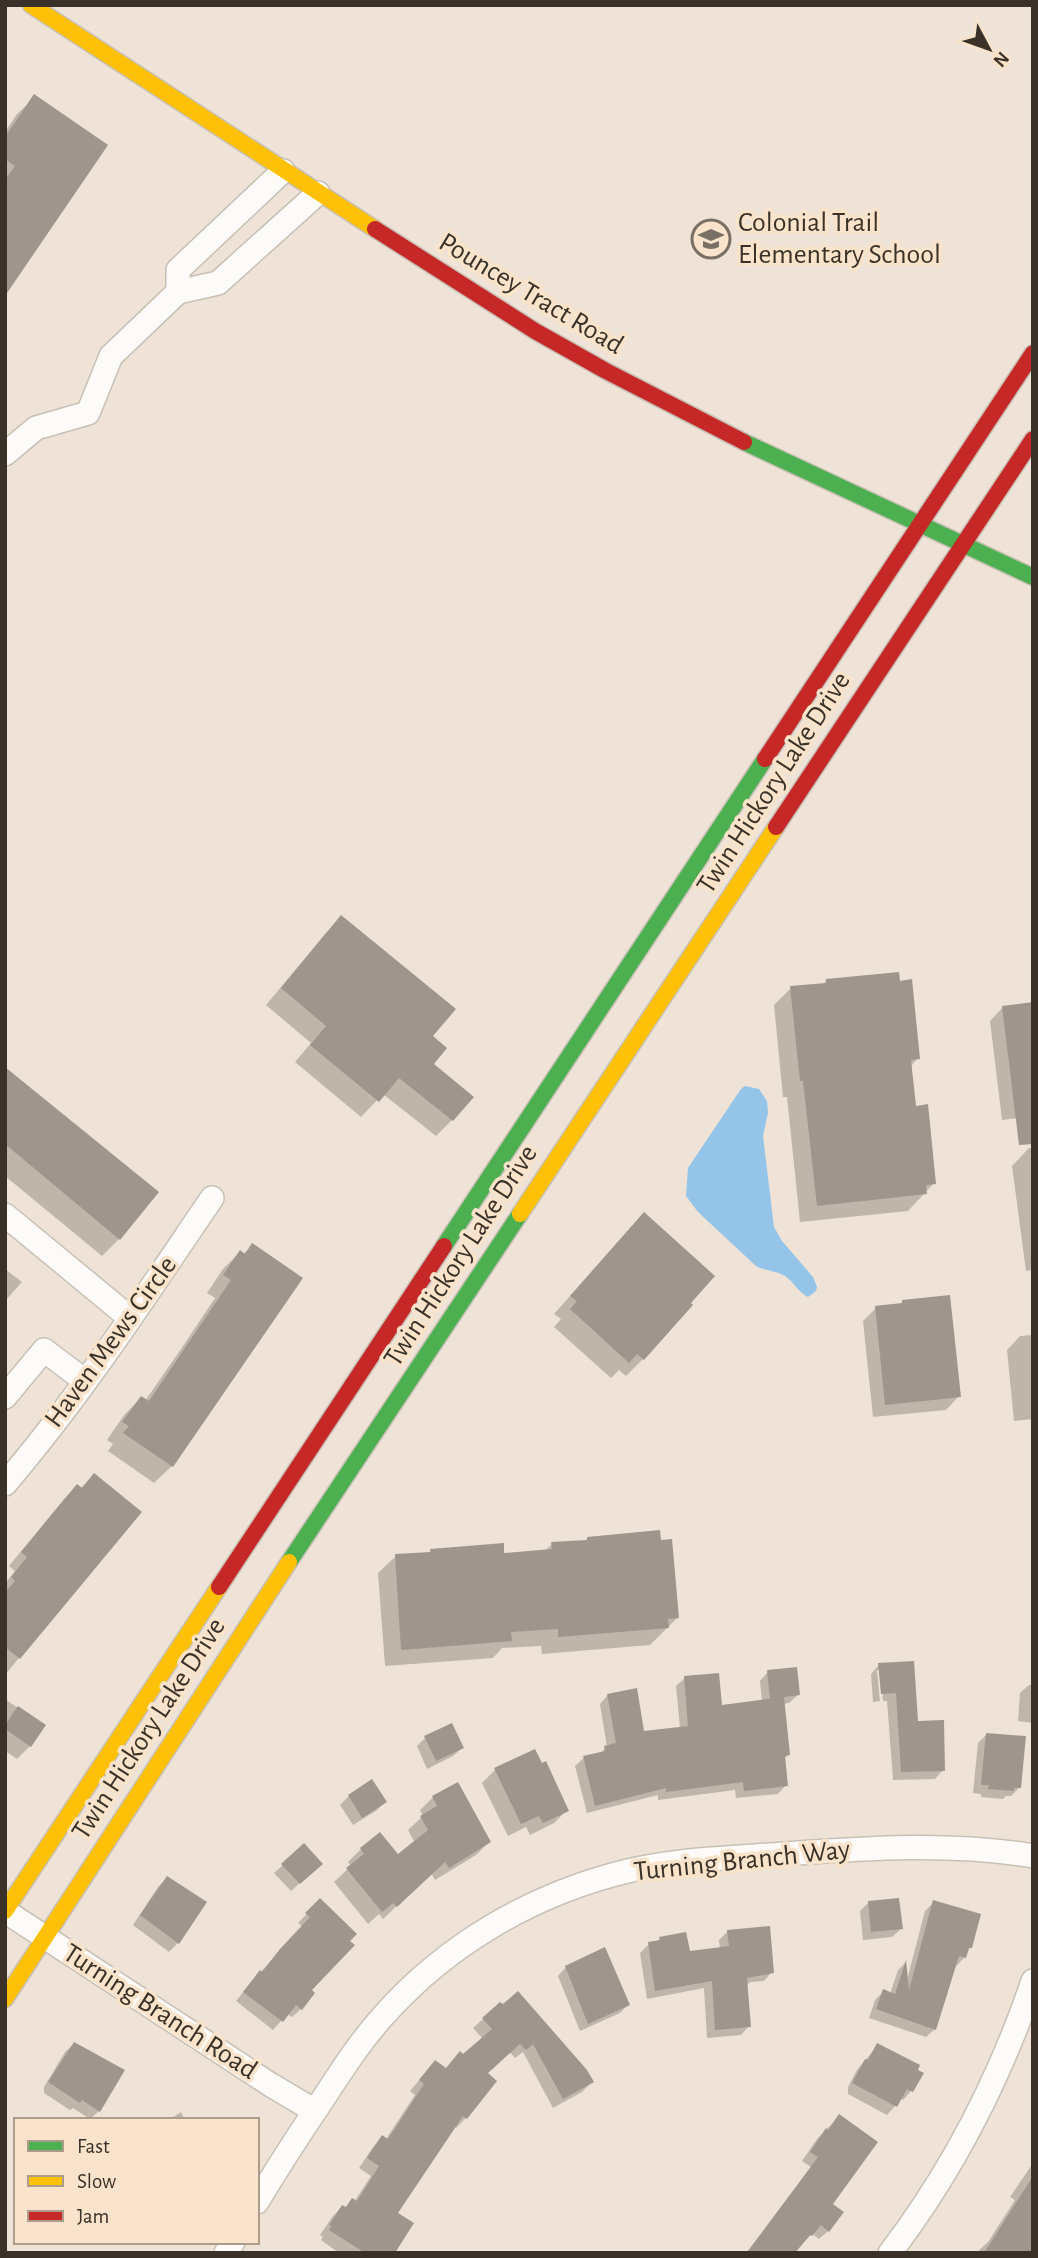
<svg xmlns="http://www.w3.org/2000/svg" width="1038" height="2258" viewBox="0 0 1038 2258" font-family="'Alegreya Sans',sans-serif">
<rect width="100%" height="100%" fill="#eee3d6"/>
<!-- water -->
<path fill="#95c4e9" d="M745 1086 759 1089 767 1101 768 1113 763 1136 774 1227 782 1241 813 1277 817 1287 816 1291 808 1297C798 1292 794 1282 785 1276 777 1271 765 1271 756 1266L698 1212 686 1196 688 1168 741 1089Z"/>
<!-- shadow -->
<g fill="#0003">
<path d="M35 97 5 289V132L17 114Z"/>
<path d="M342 917 431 1037 432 1064 452 1120 436 1136 383 1094 361 1117 295 1062 311 1043 266 1005 325 934Z"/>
<path d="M826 981 918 1058 910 1067 915 1108 934 1183 908 1211 800 1222 787 1097H783L774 1005 791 988 823 985Z"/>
<path d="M1003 1007 1033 1116 1002 1120 990 1021Z"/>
<path d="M5 1069 119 1239 102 1256 5 1176Z"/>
<path d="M1029 1148H1033V1270L1026 1271 1012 1166Z"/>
<path d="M627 1232 643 1359 626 1376 619 1370 611 1378 554 1327 561 1319 554 1314Z"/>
<path d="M253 1245 300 1278 172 1466 154 1483 108 1451 113 1444 107 1440 124 1415 141 1398 145 1401 179 1352 215 1298 207 1293 223 1269 240 1252 243 1254Z"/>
<path d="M5 1269 22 1282 5 1301Z"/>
<path d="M903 1302 959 1396 946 1410 873 1417 863 1321 876 1308 899 1305Z"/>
<path d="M1033 1335V1419L1014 1421 1007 1350 1020 1336Z"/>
<path d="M94 1475 139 1512 5 1675V1584L15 1571 9 1566 64 1499 77 1486 80 1489Z"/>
<path d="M588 1538 677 1618 650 1645 542 1654 541 1646 502 1648 493 1658 385 1666 378 1573 396 1556 428 1554 431 1550 503 1554 545 1551 552 1544 585 1542Z"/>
<path d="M879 1665 943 1770 935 1779 893 1780 887 1701H883L881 1670H877L880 1701 873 1702 871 1674Z"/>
<path d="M768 1672 798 1695 789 1703 783 1704 789 1754 784 1759 786 1785 778 1794 736 1798 735 1790 658 1800V1795L587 1813 575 1766 584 1758 598 1755 607 1747 600 1704 608 1695 642 1732 680 1728 676 1686 685 1678 720 1706 762 1702 760 1681Z"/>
<path d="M1029 1685H1033V1723L1018 1721 1020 1693Z"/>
<path d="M5 1699 44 1726 30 1746 17 1759 5 1751Z"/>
<path d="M986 1735 1020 1787 1011 1796H1006L1003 1799 981 1797V1794L973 1793 978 1743Z"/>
<path d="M425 1738 462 1748 453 1756 427 1769 417 1746Z"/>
<path d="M495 1770 567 1810 554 1823 530 1835 526 1827 508 1836 482 1783Z"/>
<path d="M372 1781 385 1802 377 1810 353 1825 340 1805 349 1796Z"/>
<path d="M433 1797 489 1842 476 1855 435 1880 431 1873 383 1919 379 1914 368 1924 334 1882 351 1866 348 1862 361 1849 398 1857 415 1843 408 1830 423 1816 420 1810Z"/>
<path d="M283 1865 312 1872 291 1891 274 1873Z"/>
<path d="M167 1878 178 1943 169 1952 133 1925 158 1887Z"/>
<path d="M320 1900 309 1990 301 2009 292 2017 287 2014 273 2030 236 2001 252 1981 303 1927 298 1923Z"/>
<path d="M869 1902 901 1929 892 1937 863 1940 860 1911Z"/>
<path d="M934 1902 970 1947 965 1957 956 1966 954 1965 935 2029 926 2037 869 2018 875 2000 884 1991 890 1994 898 1970 905 1963 907 1980 925 1911Z"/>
<path d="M728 1931 772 1972 764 1981 751 1982 746 1985 749 2026 741 2035 707 2038 704 1988 647 1999 640 1953 649 1944 656 1943 660 1939 688 1953 720 1949 719 1940Z"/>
<path d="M566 1967 628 2005 620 2013 580 2031 558 1976Z"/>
<path d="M500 2004 592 2082 582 2092 553 2108 523 2052 515 2058 510 2052 486 2074 495 2081 466 2118 456 2128 454 2126 396 2213 393 2253H339L321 2240 323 2237 320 2235 333 2216 342 2207 345 2208 352 2201 354 2202 371 2176 359 2168 373 2147 382 2137 386 2139 415 2095 410 2091 426 2072 445 2070 460 2053 463 2056 483 2039 473 2028Z"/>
<path d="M74 2044 99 2111 90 2119 73 2108 70 2110 44 2093V2087L65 2052Z"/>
<path d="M878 2045 911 2091 903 2100 900 2098 895 2106 887 2115 848 2094V2087L857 2070Z"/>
<path d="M181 2112 185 2120H169Z"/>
<path d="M839 2117 828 2231 819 2239 812 2234 793 2253H746L811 2167 802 2161 817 2139Z"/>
<path d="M1033 2163V2253H976L988 2242 1015 2200 1010 2197Z"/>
</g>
<!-- building -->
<g fill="#9e958c">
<path d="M34 94 108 145 5 296V180L15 166 5 159V137Z"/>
<path d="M341 915 456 1009 433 1036 447 1048 434 1064 474 1097 453 1121 399 1078 379 1102 310 1045 326 1026 281 988Z"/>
<path d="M899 972 900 981 912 979 920 1059 911 1060 916 1106 928 1104 936 1184 926 1185 927 1194 817 1206 803 1081H800L790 986 826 983V979Z"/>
<path d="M1033 1002V1144L1019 1145 1002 1006Z"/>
<path d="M5 1067 159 1192 120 1240 5 1144Z"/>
<path d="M644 1212 715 1276 691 1303 693 1305 644 1360 637 1354 629 1363 570 1309 577 1301 570 1296Z"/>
<path d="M252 1243 303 1278 173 1467 123 1433 129 1426 122 1422 141 1396 149 1401 231 1280 223 1275 240 1250 245 1254Z"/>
<path d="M950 1295 961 1397 885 1405 875 1306 902 1303V1300Z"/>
<path d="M94 1473 142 1512 20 1659 5 1647V1592L15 1581 11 1577 27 1557 21 1552 77 1484 82 1488Z"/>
<path d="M660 1530 661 1540 672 1539 679 1618 668 1619 669 1628 558 1637V1629L511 1632 512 1641 401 1650 395 1554 431 1552 430 1549 504 1543V1553L552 1549 551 1542 587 1540V1537Z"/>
<path d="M914 1661 918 1721 944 1720 945 1771 901 1772 896 1693 881 1694 878 1663Z"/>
<path d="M797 1667 800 1695 770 1699 767 1670Z"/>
<path d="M719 1673 722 1705 784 1697 790 1755 785 1756 788 1786 744 1791 743 1782 666 1792V1788L595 1806 583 1756 605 1751 604 1746 616 1743 607 1694 637 1688 644 1731 688 1726 684 1676Z"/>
<path d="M18 1706 46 1725 31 1747 5 1729V1725Z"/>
<path d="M452 1723 464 1748 436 1761 424 1736Z"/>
<path d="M986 1733 1026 1736 1021 1788H1014V1791L988 1789 989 1785H981Z"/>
<path d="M535 1749 542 1763 546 1761 569 1811 543 1823 539 1816 521 1824 494 1768Z"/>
<path d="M372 1779 387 1802 362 1818 348 1795Z"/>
<path d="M458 1782 491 1842 449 1868 445 1862 397 1907 393 1903 382 1912 346 1868 364 1854 360 1848 380 1832 398 1854 428 1830 420 1816 437 1806 432 1796Z"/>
<path d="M304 1843 323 1864 300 1884 281 1864Z"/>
<path d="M167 1876 207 1902 179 1944 140 1915Z"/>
<path d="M320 1898 357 1934 350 1941 355 1945 312 1990 315 1993 302 2010 296 2005 283 2022 243 1992 260 1970 262 1972 280 1949 310 1917 305 1913Z"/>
<path d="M899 1898 903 1929 871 1932 868 1901Z"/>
<path d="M933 1900 981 1914 972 1948H969L966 1958 959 1956 936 2030 876 2009 883 1989 895 1994 906 1960 909 1990Z"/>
<path d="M770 1926 774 1973 747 1978 751 2027 715 2030 712 1981 655 1991 648 1942 660 1940 659 1937 686 1932 690 1951 729 1946 727 1930Z"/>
<path d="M605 1947 630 2005 588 2024 565 1966Z"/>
<path d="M518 1991 587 2070 594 2082 563 2099 533 2044 526 2050 520 2044 488 2073 497 2081 467 2119 463 2116 398 2213 414 2223 395 2253H365L329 2230 331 2226 329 2225 342 2205 346 2207 352 2198 357 2201 379 2166 367 2158 382 2135 388 2139 424 2084 419 2080 435 2060 446 2068 460 2051 463 2054 492 2029 482 2018 500 2002 503 2004Z"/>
<path d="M74 2042 125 2070 100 2112 82 2100 80 2103 48 2082Z"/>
<path d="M877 2043 920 2065 918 2070 924 2073 913 2092 907 2089 897 2107 852 2083 865 2059 868 2060Z"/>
<path d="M839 2114 878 2142 833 2204 844 2212 829 2232 821 2225 812 2236 810 2235 795 2253H747L818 2157 810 2152 826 2128 828 2130Z"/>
<path d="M1033 2176V2253H984Z"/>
</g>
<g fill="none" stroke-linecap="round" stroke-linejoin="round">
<defs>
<g id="street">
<path d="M283 171 178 270V292L218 283 318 193"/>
<path d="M5 454 36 428 88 413 111 356 178 292"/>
<path d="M5 1215 130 1318"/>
<path d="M5 1397 44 1350 85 1381"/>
<path d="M5 1484C82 1394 146 1295 212 1198"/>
<path d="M5 1911 271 2085 315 2111"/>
<path d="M257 2202C278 2167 300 2133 323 2099 342 2070 361 2040 385 2014 445 1947 525 1899 612 1875 668 1859 728 1858 785 1854 867 1848 951 1842 1033 1856"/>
<path d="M226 2253 233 2242"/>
<path d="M890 2253C954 2169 999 2081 1033 1981"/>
</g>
<g id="fast">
<path d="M744 442 1033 577"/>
<path d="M444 1246 765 759"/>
<path d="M289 1562 520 1214"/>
</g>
<g id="slow">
<path d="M31 5 375 229"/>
<path d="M520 1214 776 827"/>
<path d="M5 1911 219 1587"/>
<path d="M5 1999 289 1562"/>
</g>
<g id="jam">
<path d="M375 229 535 331 606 371 744 442"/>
<path d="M765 759 1033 353"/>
<path d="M776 827 1033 439"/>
<path d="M219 1587 444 1246"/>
</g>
</defs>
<!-- street casing -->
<use href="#street" stroke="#c8c0b5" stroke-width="26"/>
<!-- fast casing -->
<use href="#fast" stroke="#c8c0b5" stroke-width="19"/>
<!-- slow casing -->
<use href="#slow" stroke="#c8c0b5" stroke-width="19"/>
<!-- jam casing -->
<use href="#jam" stroke="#c8c0b5" stroke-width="19"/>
<!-- street -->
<use href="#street" stroke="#fcfbf9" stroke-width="23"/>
<!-- fast -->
<use href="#fast" stroke="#4caf50" stroke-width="16"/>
<!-- slow -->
<use href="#slow" stroke="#ffc107" stroke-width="16"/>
<!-- jam -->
<use href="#jam" stroke="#c62828" stroke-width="16"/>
</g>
<!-- icons -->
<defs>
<symbol id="school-ring" viewBox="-11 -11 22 22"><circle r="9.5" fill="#f9e4cb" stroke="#796f65" stroke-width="1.5"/><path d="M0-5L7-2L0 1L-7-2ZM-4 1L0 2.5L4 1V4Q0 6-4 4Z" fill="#796f65"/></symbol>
</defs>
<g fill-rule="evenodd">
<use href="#school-ring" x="689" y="217" width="44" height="44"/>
</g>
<g text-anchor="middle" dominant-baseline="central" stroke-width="7" stroke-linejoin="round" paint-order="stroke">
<!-- poi labels -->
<g font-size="28" fill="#3a3128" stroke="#f9e4cb" text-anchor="start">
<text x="738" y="223">Colonial Trail<tspan x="738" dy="32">Elementary School</tspan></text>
</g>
<!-- street labels -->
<g font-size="28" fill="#3a3128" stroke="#f9e4cb">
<text transform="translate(531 294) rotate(31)">Pouncey Tract Road</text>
<text transform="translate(774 783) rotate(-57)">Twin Hickory Lake Drive</text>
<text transform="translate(461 1256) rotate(-57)">Twin Hickory Lake Drive</text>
<text transform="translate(111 1342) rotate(-54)">Haven Mews Circle</text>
<text transform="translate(149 1729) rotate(-57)">Twin Hickory Lake Drive</text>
<text transform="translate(742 1861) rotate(-6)">Turning Branch Way</text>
<text transform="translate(160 2012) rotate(33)">Turning Branch Road</text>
</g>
</g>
<!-- border -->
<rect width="1038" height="2258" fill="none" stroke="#3a3128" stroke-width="14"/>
<!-- legend -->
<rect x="14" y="2118" width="245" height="126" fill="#f9e4cb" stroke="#ad9c8a" stroke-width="2"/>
<rect x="28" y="2141" width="35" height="10" fill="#4caf50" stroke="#ad9c8a" stroke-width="2"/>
<text x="77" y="2153" font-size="21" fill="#3a3128">Fast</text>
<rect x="28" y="2176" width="35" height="10" fill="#ffc107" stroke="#ad9c8a" stroke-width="2"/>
<text x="77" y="2188" font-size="21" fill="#3a3128">Slow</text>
<rect x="28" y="2211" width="35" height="10" fill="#c62828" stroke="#ad9c8a" stroke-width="2"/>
<text x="77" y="2223" font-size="21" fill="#3a3128">Jam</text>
<!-- north arrow -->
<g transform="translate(989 49) rotate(131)" stroke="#f9e4cb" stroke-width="5" paint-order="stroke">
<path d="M0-5L12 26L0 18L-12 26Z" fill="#3a3128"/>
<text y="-10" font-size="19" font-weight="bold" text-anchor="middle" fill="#3a3128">N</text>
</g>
</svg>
